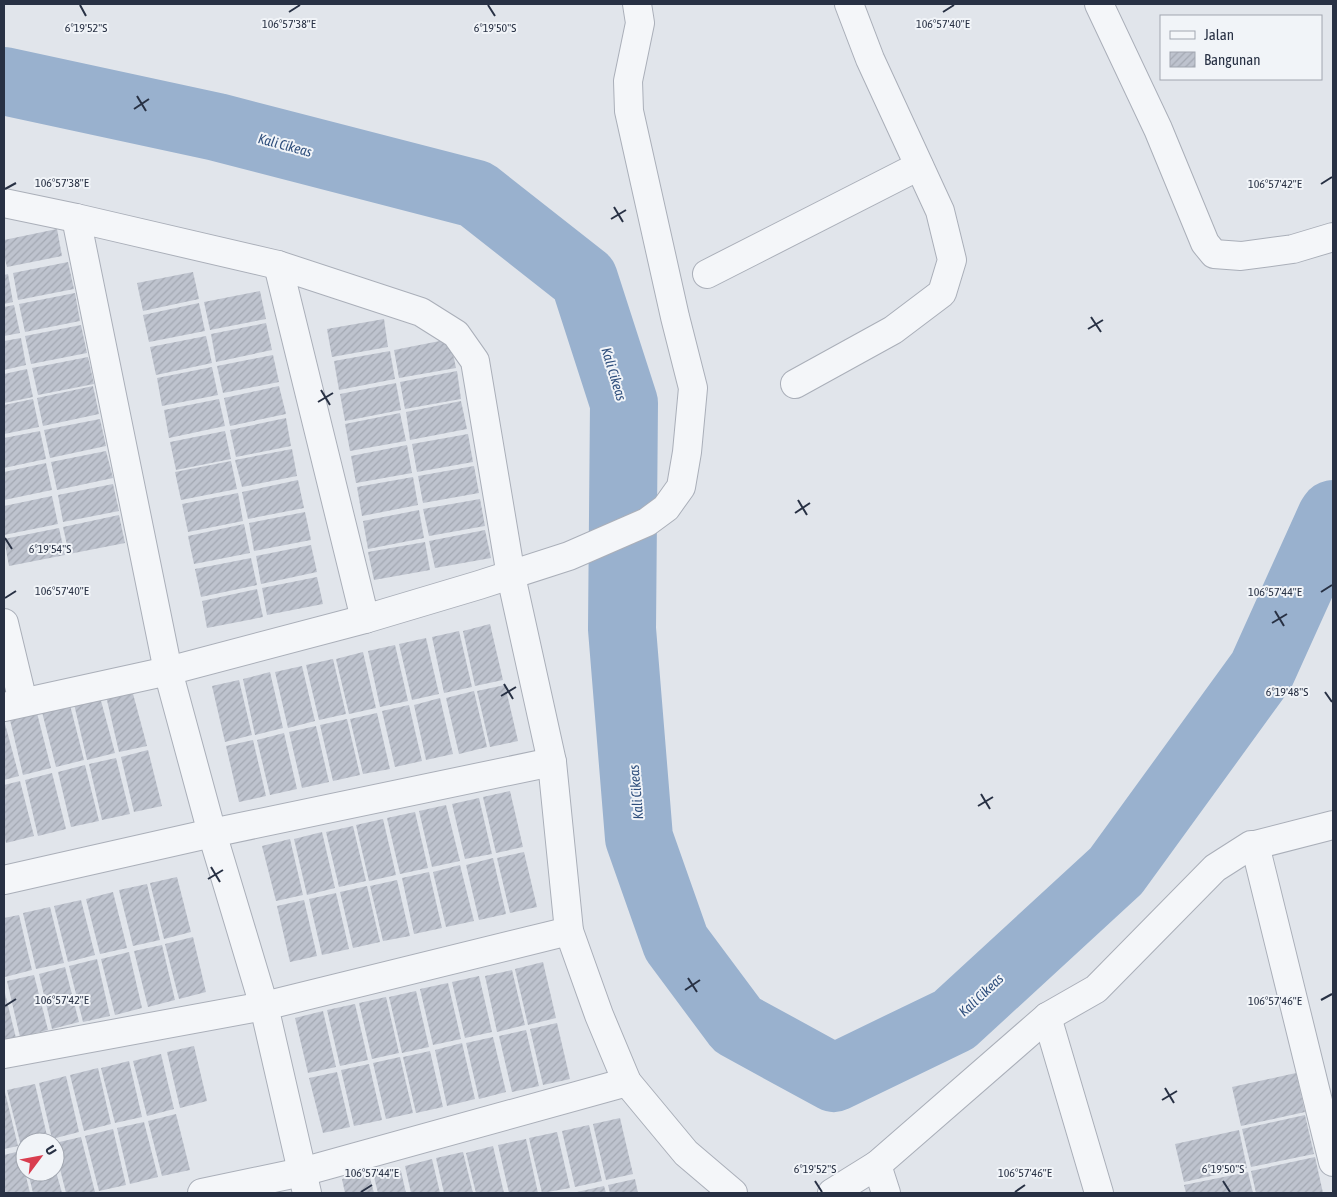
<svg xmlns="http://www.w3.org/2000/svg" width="1337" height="1197" viewBox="0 0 1337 1197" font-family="'Asap Condensed',sans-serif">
<defs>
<pattern id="building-hatch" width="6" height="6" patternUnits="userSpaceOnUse" patternTransform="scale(1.25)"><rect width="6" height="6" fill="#bec3ce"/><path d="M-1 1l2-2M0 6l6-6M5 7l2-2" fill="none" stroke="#a3a8b2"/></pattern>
</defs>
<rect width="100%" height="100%" fill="#e1e5eb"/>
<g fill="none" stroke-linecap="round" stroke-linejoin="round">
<!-- river -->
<path stroke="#99b1ce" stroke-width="68" d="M4 81 217 127 476 194 584 279 624 403 622 629 639 838 676 943 737 1025 834 1078 954 1020 1116 871 1262 670 1331 517 1333 514"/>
</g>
<!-- building -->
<g fill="url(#building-hatch)">
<path d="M57 229 62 256 7 267 4 255V240Z"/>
<path d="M68 262 74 289 18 300 13 273Z"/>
<path d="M193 272 199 299 143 311 137 283Z"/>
<path d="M8 274 13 302 4 304V275Z"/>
<path d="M260 291 266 319 210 330 204 302Z"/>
<path d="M75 293 80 321 25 332 19 304Z"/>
<path d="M199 303 205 331 149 342 143 315Z"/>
<path d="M14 305 20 333 4 336V307Z"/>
<path d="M384 319 388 347 332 357 327 329Z"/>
<path d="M266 323 272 350 216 362 211 334Z"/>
<path d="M81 325 87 353 31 364 25 336Z"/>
<path d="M206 336 212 363 156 375 150 347Z"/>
<path d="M21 338 26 365 4 370V341Z"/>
<path d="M450 339 456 368 399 378 394 350Z"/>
<path d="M390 351 395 379 339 390 334 361Z"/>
<path d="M273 355 279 382 223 393 217 366Z"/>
<path d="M88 357 94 384 38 395 32 368Z"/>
<path d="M212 367 218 395 162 406 157 378Z"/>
<path d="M27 369 33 397 4 403V374Z"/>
<path d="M457 371 461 399 405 409 400 382Z"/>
<path d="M396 383 401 410 345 421 340 394Z"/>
<path d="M93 386 99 414 43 426 37 398Z"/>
<path d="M279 386 286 414 230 426 224 398Z"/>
<path d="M33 399 39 427 4 434V405Z"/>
<path d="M219 399 225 426 169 438 164 410Z"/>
<path d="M461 401 467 429 410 440 406 412Z"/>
<path d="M400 413 406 441 350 451 345 424Z"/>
<path d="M286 418 291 446 236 457 230 430Z"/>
<path d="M100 419 106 446 50 458 44 430Z"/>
<path d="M40 431 46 459 4 468V438Z"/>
<path d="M225 431 231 459 176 470 170 442Z"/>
<path d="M468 434 473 462 417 472 412 444Z"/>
<path d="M407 445 412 473 356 483 351 456Z"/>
<path d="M292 449 297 476 242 487 235 460Z"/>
<path d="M106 451 113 478 57 490 51 462Z"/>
<path d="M231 461 237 489 181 500 175 472Z"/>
<path d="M46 463 52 490 4 500V472Z"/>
<path d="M474 466 479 493 423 503 418 476Z"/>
<path d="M413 477 418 505 362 516 357 487Z"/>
<path d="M298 480 304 508 248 519 242 492Z"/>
<path d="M113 484 119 511 63 522 58 495Z"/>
<path d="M238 493 243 521 188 532 182 504Z"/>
<path d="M52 496 58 524 4 535V506Z"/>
<path d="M480 499 485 526 429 536 423 509Z"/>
<path d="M419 510 424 538 368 549 363 521Z"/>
<path d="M305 512 311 540 254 551 249 523Z"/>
<path d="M119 515 125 543 69 554 63 527Z"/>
<path d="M244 524 250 553 194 564 188 536Z"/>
<path d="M59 528 65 555 9 566 4 539Z"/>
<path d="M485 530 491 558 435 568 429 541Z"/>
<path d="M425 542 430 570 374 580 368 552Z"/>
<path d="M311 545 317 572 261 584 256 556Z"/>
<path d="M251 558 257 585 201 597 195 569Z"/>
<path d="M317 577 323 604 267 615 262 588Z"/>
<path d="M257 589 263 617 207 628 202 601Z"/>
<path d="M490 624 503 680 475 686 463 631Z"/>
<path d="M459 631 472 687 444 693 432 637Z"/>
<path d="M426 638 439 694 412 700 399 644Z"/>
<path d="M395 645 408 701 380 707 368 651Z"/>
<path d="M363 652 376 708 349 714 336 659Z"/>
<path d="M333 659 346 714 319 720 306 665Z"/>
<path d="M302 666 315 721 288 728 275 672Z"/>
<path d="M270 672 283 728 255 735 243 679Z"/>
<path d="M239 680 252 735 225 742 212 686Z"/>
<path d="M505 685 518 741 490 747 477 691Z"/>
<path d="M132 690 147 746 119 752 106 696Z"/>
<path d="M474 691 487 747 459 754 446 698Z"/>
<path d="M100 697 115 753 87 760 74 704Z"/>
<path d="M440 698 453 754 426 760 414 705Z"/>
<path d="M70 705 84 760 56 767 42 712Z"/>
<path d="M409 705 422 761 395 767 382 711Z"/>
<path d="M37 713 51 768 23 775 10 720Z"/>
<path d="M377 713 390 769 363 774 350 719Z"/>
<path d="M347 719 360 775 333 781 320 725Z"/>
<path d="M4 720 19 776 4 780Z"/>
<path d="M316 726 329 782 302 788 289 732Z"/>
<path d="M284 733 297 789 270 795 257 740Z"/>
<path d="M253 740 266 796 239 802 226 746Z"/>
<path d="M148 750 162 806 134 812 121 757Z"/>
<path d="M116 758 130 814 102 820 89 764Z"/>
<path d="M85 765 99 821 71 827 58 772Z"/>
<path d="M52 773 66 829 38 836 25 780Z"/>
<path d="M20 781 34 836 6 843 4 833V785Z"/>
<path d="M510 791 523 847 496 853 483 797Z"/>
<path d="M479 798 492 854 465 859 452 804Z"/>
<path d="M446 805 460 861 432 867 419 811Z"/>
<path d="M415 812 428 868 400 874 387 818Z"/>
<path d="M383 819 396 875 369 881 356 825Z"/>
<path d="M353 826 366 881 339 887 326 832Z"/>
<path d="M322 832 335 888 307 895 294 839Z"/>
<path d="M290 839 303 895 276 901 262 846Z"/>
<path d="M524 852 537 907 510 913 497 858Z"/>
<path d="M493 858 506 914 479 920 466 865Z"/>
<path d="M460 865 474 921 446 927 433 872Z"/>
<path d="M429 872 442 928 414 934 402 878Z"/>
<path d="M177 877 191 932 164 939 150 883Z"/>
<path d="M397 880 410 936 383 941 370 886Z"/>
<path d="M147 884 160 940 133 946 119 890Z"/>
<path d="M367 886 380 942 353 948 340 892Z"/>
<path d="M113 892 127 948 100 954 86 899Z"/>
<path d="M336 893 349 949 322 955 309 899Z"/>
<path d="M81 900 95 955 68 962 54 906Z"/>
<path d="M304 900 317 956 290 962 277 906Z"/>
<path d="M50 907 64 963 36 969 23 913Z"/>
<path d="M19 915 32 970 5 977 4 971V918Z"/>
<path d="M193 937 206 992 179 999 165 944Z"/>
<path d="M162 945 175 1000 148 1007 134 951Z"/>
<path d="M129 952 142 1008 115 1015 101 959Z"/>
<path d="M97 959 110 1016 83 1022 69 966Z"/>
<path d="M543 962 556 1018 528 1025 515 969Z"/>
<path d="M65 967 79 1022 52 1029 39 974Z"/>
<path d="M512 970 525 1025 497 1032 485 976Z"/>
<path d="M34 975 48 1030 20 1037 7 981Z"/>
<path d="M479 976 492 1032 465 1038 452 982Z"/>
<path d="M448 983 461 1039 433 1045 420 989Z"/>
<path d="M4 989 16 1038 4 1041Z"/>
<path d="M416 991 429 1047 402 1053 389 997Z"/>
<path d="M386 997 399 1053 372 1059 359 1003Z"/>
<path d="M355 1004 368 1060 340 1066 327 1010Z"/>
<path d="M323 1011 336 1067 308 1073 295 1018Z"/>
<path d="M557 1023 570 1079 543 1085 530 1029Z"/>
<path d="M526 1030 539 1086 512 1092 499 1036Z"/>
<path d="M493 1037 506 1092 479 1099 466 1043Z"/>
<path d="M462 1043 475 1099 447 1106 435 1050Z"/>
<path d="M194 1046 207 1101 180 1108 167 1052Z"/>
<path d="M430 1051 443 1107 416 1113 403 1057Z"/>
<path d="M161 1054 174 1109 147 1116 133 1061Z"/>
<path d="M400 1057 413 1113 386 1119 373 1063Z"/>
<path d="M129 1061 142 1117 115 1123 101 1068Z"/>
<path d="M369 1064 382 1120 354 1126 341 1070Z"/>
<path d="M98 1068 111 1124 84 1131 70 1075Z"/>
<path d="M337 1072 350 1127 323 1133 309 1078Z"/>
<path d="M1296 1073 1305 1112 1241 1126 1232 1087Z"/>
<path d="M66 1076 79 1132 52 1139 39 1083Z"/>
<path d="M35 1084 48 1140 39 1142H25V1145L21 1146 7 1090Z"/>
<path d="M4 1088 18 1146 4 1149Z"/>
<path d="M176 1114 190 1170 162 1176 148 1121Z"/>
<path d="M1305 1115 1314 1154 1251 1167 1242 1129Z"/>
<path d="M620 1118 633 1174 606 1180 593 1124Z"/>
<path d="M144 1122 158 1177 130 1184 117 1128Z"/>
<path d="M589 1125 602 1181 575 1187 562 1131Z"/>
<path d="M113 1129 126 1185 99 1191 85 1136Z"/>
<path d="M1239 1130 1247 1168 1184 1182 1175 1144Z"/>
<path d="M557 1132 570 1188 542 1193 529 1138Z"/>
<path d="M81 1137 95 1192 90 1193H66L55 1149V1143Z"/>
<path d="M526 1139 538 1193H509L498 1145Z"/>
<path d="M493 1146 504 1193H476L466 1153Z"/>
<path d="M20 1151 30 1193H4V1155Z"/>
<path d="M463 1152 473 1193H444L436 1158Z"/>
<path d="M1315 1157 1323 1193H1256L1251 1171Z"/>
<path d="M432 1159 440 1193H411L405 1166Z"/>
<path d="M400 1167 406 1193H378L373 1173Z"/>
<path d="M55 1168 62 1193H33L28 1172H55Z"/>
<path d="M1248 1172 1253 1193H1186L1184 1185Z"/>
<path d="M369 1174 374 1193H345L342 1179Z"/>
<path d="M635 1179 638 1193H610L608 1185Z"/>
<path d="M604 1186 606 1193H577V1192Z"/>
</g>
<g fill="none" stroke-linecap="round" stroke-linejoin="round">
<defs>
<g id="minor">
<path d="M1099 4 1158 129 1205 243 1214 254 1241 256 1293 249 1333 237"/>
<path d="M4 203 76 218 278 265 421 312 456 334 475 361 511 576 552 762 569 931 599 1015 627 1082 686 1153 733 1193"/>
<path d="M76 218 168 671 212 833 264 1006 307 1193"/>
<path d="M278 265 365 619"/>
<path d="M707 274 919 166"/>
<path d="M795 384 893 330 942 293 952 260 940 211 870 59 849 4"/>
<path d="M4 623 23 702"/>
<path d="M4 707 168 671 365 619 479 585 569 556 647 522 666 508 681 487 687 452 693 388 675 317 629 111 628 81 640 23 637 4"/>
<path d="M1255 845 1333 1162"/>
<path d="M4 880 212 833 552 762"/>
<path d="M1047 1017 1099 1193"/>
<path d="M4 1054 264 1006 569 931"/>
<path d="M877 1165 886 1193"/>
<path d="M202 1193 302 1172 627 1082"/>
<path d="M832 1193 877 1165 1047 1017 1096 989 1215 868 1251 845H1255L1333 825"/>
</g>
</defs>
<!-- minor casing -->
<use href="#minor" stroke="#aaafb9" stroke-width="30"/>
<!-- minor -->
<use href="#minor" stroke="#f4f6f9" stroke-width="28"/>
</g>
<!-- ticks -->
<path fill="none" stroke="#283144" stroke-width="2" d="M80 5 86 16M488 5 495 16M289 12 300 5M943 12 954 5M137 96 146 111M134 109 149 99M1321 184 1332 177M5 189 16 183M614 207 623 222M611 219 626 210M1091 317 1101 332M1088 329 1103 320M321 390 330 405M318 402 333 393M798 500 807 515M795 513 810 503M5 538 12 549M1321 592 1332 585M5 598 16 591M1275 611 1284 626M1272 623 1287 614M504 684 513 699M1325 692 1332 702M501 696 516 687M981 794 990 809M978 806 993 797M211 867 220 882M208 879 223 870M688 978 697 992M685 990 700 980M1321 1000 1332 994M5 1006 16 999M1165 1088 1174 1103M1162 1100 1177 1091M815 1181 822 1192M1223 1181 1230 1192M361 1192 372 1185M1015 1192 1025 1185"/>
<g text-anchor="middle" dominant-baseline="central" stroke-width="4" stroke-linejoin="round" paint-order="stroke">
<!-- water labels -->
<g font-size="14" font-style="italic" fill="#2e4e7c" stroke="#f1f4f8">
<text transform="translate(285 145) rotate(15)">Kali Cikeas</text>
<text transform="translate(614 374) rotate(73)">Kali Cikeas</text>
<text transform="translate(636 792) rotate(-95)">Kali Cikeas</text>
<text transform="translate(981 995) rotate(-43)">Kali Cikeas</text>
</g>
</g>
<g font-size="12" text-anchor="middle" fill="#283144" stroke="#f1f4f8" stroke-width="4" stroke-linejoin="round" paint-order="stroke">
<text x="289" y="28">106°57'38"E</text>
<text x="943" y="28">106°57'40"E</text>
<text x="86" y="32">6°19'52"S</text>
<text x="495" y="32">6°19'50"S</text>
<text x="62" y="187">106°57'38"E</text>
<text x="1275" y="188">106°57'42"E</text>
<text x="50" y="553">6°19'54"S</text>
<text x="62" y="595">106°57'40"E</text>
<text x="1275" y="596">106°57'44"E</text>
<text x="1287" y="696">6°19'48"S</text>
<text x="62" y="1004">106°57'42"E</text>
<text x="1275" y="1005">106°57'46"E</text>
<text x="815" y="1173">6°19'52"S</text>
<text x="1223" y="1173">6°19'50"S</text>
<text x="372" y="1177">106°57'44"E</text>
<text x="1025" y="1177">106°57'46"E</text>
</g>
<!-- border -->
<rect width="1337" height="1197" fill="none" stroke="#283144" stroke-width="10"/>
<!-- legend -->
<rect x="1160" y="15" width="162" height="65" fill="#f1f4f8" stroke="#a1a6b0"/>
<rect x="1170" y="31" width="25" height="8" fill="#f4f6f9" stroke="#a1a6b0"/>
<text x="1204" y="40" font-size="15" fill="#283144">Jalan</text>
<rect x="1170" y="52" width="25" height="15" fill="url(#building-hatch)" stroke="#a1a6b0"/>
<text x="1204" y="65" font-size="15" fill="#283144">Bangunan</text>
<!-- north arrow -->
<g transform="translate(40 1157) rotate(58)"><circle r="24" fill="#f1f4f8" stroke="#a1a6b0"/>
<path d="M0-4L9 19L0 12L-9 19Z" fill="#d93d4f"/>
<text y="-8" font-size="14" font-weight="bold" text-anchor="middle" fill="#283144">U</text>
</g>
</svg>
